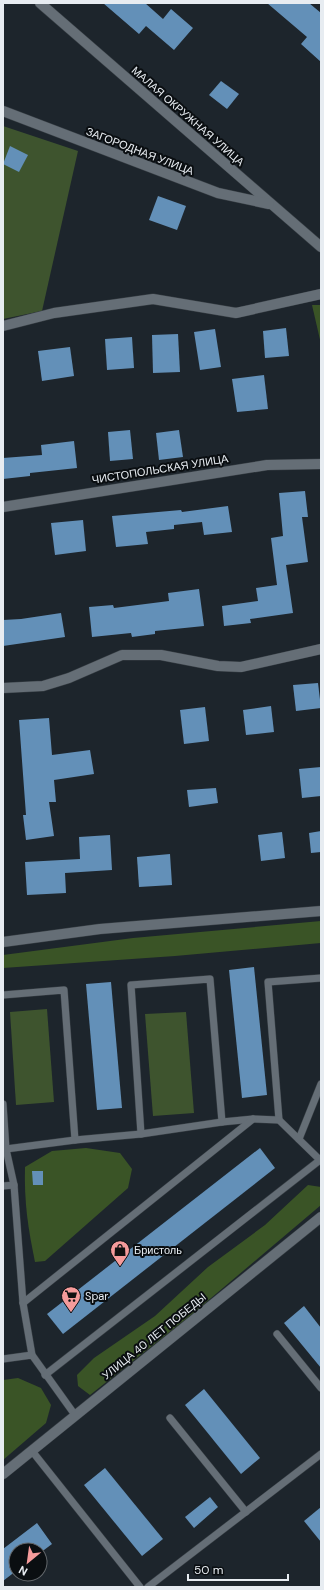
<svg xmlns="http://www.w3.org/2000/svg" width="324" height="1590" viewBox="0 0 324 1590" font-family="'DM Sans',sans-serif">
<rect width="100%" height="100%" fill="#1d252c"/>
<!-- green -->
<g fill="#3e542e">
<path d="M3 126 78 151 42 311 3 319Z"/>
<path d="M47 1009 54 1102 16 1105 10 1012Z"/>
<path d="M186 1012 194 1113 153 1116 145 1014Z"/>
</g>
<!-- forest -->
<g fill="#3a5426">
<path d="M312 305H321V344Z"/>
<path d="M321 921V943L175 956 3 968V955L133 938Z"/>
<path d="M86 1148 120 1153 132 1169 128 1188 45 1261 35 1262C28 1228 24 1202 25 1167L52 1151Z"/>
<path d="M308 1185 321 1187V1205L191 1315 90 1395 78 1386 77 1375 94 1358 155 1316 208 1267 265 1225Z"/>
<path d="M18 1378 41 1388 51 1405 46 1423 3 1460V1380Z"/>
</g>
<!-- building -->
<g fill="#6390b8">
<path d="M103 3H145L163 19 171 9 193 28 174 50 146 26 139 34Z"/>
<path d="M267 3H309L321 13V62L301 44 307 37Z"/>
<path d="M221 81 239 94 227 109 209 95Z"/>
<path d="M10 146 28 155 19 172 3 164Z"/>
<path d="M158 196 186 206 177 230 149 220Z"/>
<path d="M286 328 289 356 265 358 263 331Z"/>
<path d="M215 329 221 367 200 370 194 332Z"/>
<path d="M178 334 180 372 153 373 152 335Z"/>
<path d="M132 337 134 368 107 370 105 339Z"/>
<path d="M70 347 74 376 42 381 38 351Z"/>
<path d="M264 375 268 409 237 412 232 379Z"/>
<path d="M130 430 133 459 110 461 108 432Z"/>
<path d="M179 430 183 457 159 460 156 433Z"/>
<path d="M74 441 77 468 30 473V476L3 479V458L42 455 41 445Z"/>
<path d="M305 491 308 517H302L308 562 286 565 293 613 250 619 251 623 224 626 222 606 258 601 256 588 277 585 271 538 283 536 279 493Z"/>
<path d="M228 506 232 532 204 535 202 522 174 525V529L146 532 148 544 116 547 112 516 181 510 182 512Z"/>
<path d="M83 520 86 551 55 555 51 523Z"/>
<path d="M199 589 204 626 155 631V634L132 637 131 633 92 637 89 607 113 605 114 608 169 601 168 593Z"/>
<path d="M61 613 65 637 3 646V620L21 619Z"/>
<path d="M318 683 321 708 296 711 293 685Z"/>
<path d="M271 706 274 732 246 735 243 710Z"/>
<path d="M205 707 209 741 184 744 180 710Z"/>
<path d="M49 718 52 755 90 750 94 774 54 780 56 802H49L54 836 26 840 23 815H26L19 720Z"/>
<path d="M321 767V796L302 798 299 769Z"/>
<path d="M216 788 218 803 189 807 187 790Z"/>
<path d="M321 831V852L311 853 309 833Z"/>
<path d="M282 832 285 858 261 861 258 835Z"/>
<path d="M110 835 112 870 65 873 66 893 27 895 25 862 80 859 79 837Z"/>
<path d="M170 854 172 885 139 887 137 857Z"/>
<path d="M254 967 267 1095 242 1098 229 970Z"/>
<path d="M111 982 122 1108 97 1110 86 984Z"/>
<path d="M260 1148 275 1168 63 1334 47 1314Z"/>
<path d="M32 1171H43V1185H33Z"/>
<path d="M304 1306 321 1328V1368L284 1323Z"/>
<path d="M204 1389 260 1458 241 1474 185 1405Z"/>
<path d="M105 1468 163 1539 142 1556 84 1485Z"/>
<path d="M210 1497 218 1507 194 1528 185 1517Z"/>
<path d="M321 1507V1542L304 1521Z"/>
<path d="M37 1523 52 1544 44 1550H16V1571L3 1581V1549Z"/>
</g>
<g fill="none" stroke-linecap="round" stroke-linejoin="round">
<defs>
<g id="service">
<path d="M3 995 64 990 75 1140"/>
<path d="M3 1104 6 1149 14 1185 23 1303 32 1355"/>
<path d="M279 1120 268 982 321 978"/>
<path d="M141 1134 131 985 210 979 222 1122"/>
<path d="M299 1139 321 1084"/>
<path d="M6 1149 75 1140 141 1134 222 1122 253 1119 279 1120 321 1161"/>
<path d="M3 1186 14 1185"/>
<path d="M23 1303 253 1119"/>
<path d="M277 1334 321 1388"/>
<path d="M3 1359 32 1355 75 1415"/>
<path d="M45 1375 320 1160"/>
<path d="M170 1418 246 1512"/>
<path d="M32 1451 140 1587"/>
<path d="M148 1587 321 1454"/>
</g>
<g id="minor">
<path d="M40 3 321 247"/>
<path d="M3 111 218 193 269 204"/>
<path d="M3 326 54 313 153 299 236 313 321 294"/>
<path d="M3 507 267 465 321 464"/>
<path d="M3 688 43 686 69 678 122 655H161L218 666 241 667 321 649"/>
<path d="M3 942 100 929 321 911"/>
<path d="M3 1474 321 1217"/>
</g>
</defs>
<!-- service casing -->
<use href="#service" stroke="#383f45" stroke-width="8"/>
<!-- minor casing -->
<use href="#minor" stroke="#383f45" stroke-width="11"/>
<!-- service -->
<use href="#service" stroke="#656e76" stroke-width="7"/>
<!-- minor -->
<use href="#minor" stroke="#656e76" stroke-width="10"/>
</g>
<!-- icons -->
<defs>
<symbol id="shop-pin" viewBox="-11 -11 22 30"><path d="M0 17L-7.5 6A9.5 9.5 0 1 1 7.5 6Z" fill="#f59b9b" stroke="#0a0e11"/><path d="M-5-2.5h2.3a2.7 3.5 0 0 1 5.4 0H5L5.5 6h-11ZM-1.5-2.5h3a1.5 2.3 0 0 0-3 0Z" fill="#111"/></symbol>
<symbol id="supermarket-pin" viewBox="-11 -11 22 30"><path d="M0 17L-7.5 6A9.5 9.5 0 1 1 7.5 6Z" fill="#f59b9b" stroke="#0a0e11"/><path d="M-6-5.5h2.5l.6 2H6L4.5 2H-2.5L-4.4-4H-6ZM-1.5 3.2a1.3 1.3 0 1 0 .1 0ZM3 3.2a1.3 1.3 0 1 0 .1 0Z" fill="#111"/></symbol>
</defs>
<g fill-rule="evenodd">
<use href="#shop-pin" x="109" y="1239" width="22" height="30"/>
<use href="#supermarket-pin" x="60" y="1285" width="22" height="30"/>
</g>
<g text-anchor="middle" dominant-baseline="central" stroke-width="4" stroke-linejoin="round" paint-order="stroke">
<!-- street labels -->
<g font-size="11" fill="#e7ecf1" stroke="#0a0e11">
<text transform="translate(188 116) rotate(41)">МАЛАЯ ОКРУЖНАЯ УЛИЦА</text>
<text transform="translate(140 151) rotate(21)">ЗАГОРОДНАЯ УЛИЦА</text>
<text transform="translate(160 469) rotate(-9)">ЧИСТОПОЛЬСКАЯ УЛИЦА</text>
<text transform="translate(154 1336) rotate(-39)">УЛИЦА 40 ЛЕТ ПОБЕДЫ</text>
</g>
<!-- poi labels -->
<g font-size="11" fill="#e7ecf1" stroke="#0a0e11" text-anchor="start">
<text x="134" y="1250">Бристоль</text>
<text x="85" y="1296">Spar</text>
</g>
</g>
<!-- border -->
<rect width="324" height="1590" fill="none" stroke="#e7ecf1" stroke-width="8"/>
<!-- north arrow -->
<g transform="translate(28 1562) rotate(209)"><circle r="19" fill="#0a0e11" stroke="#62676b"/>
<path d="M0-3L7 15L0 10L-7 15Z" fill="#f59b9b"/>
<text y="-6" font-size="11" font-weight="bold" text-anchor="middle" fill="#e7ecf1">N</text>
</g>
<!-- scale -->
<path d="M188 1574v6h100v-6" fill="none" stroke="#e7ecf1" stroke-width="2"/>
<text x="194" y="1574" font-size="12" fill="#e7ecf1" stroke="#0a0e11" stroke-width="3" paint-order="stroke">50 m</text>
</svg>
